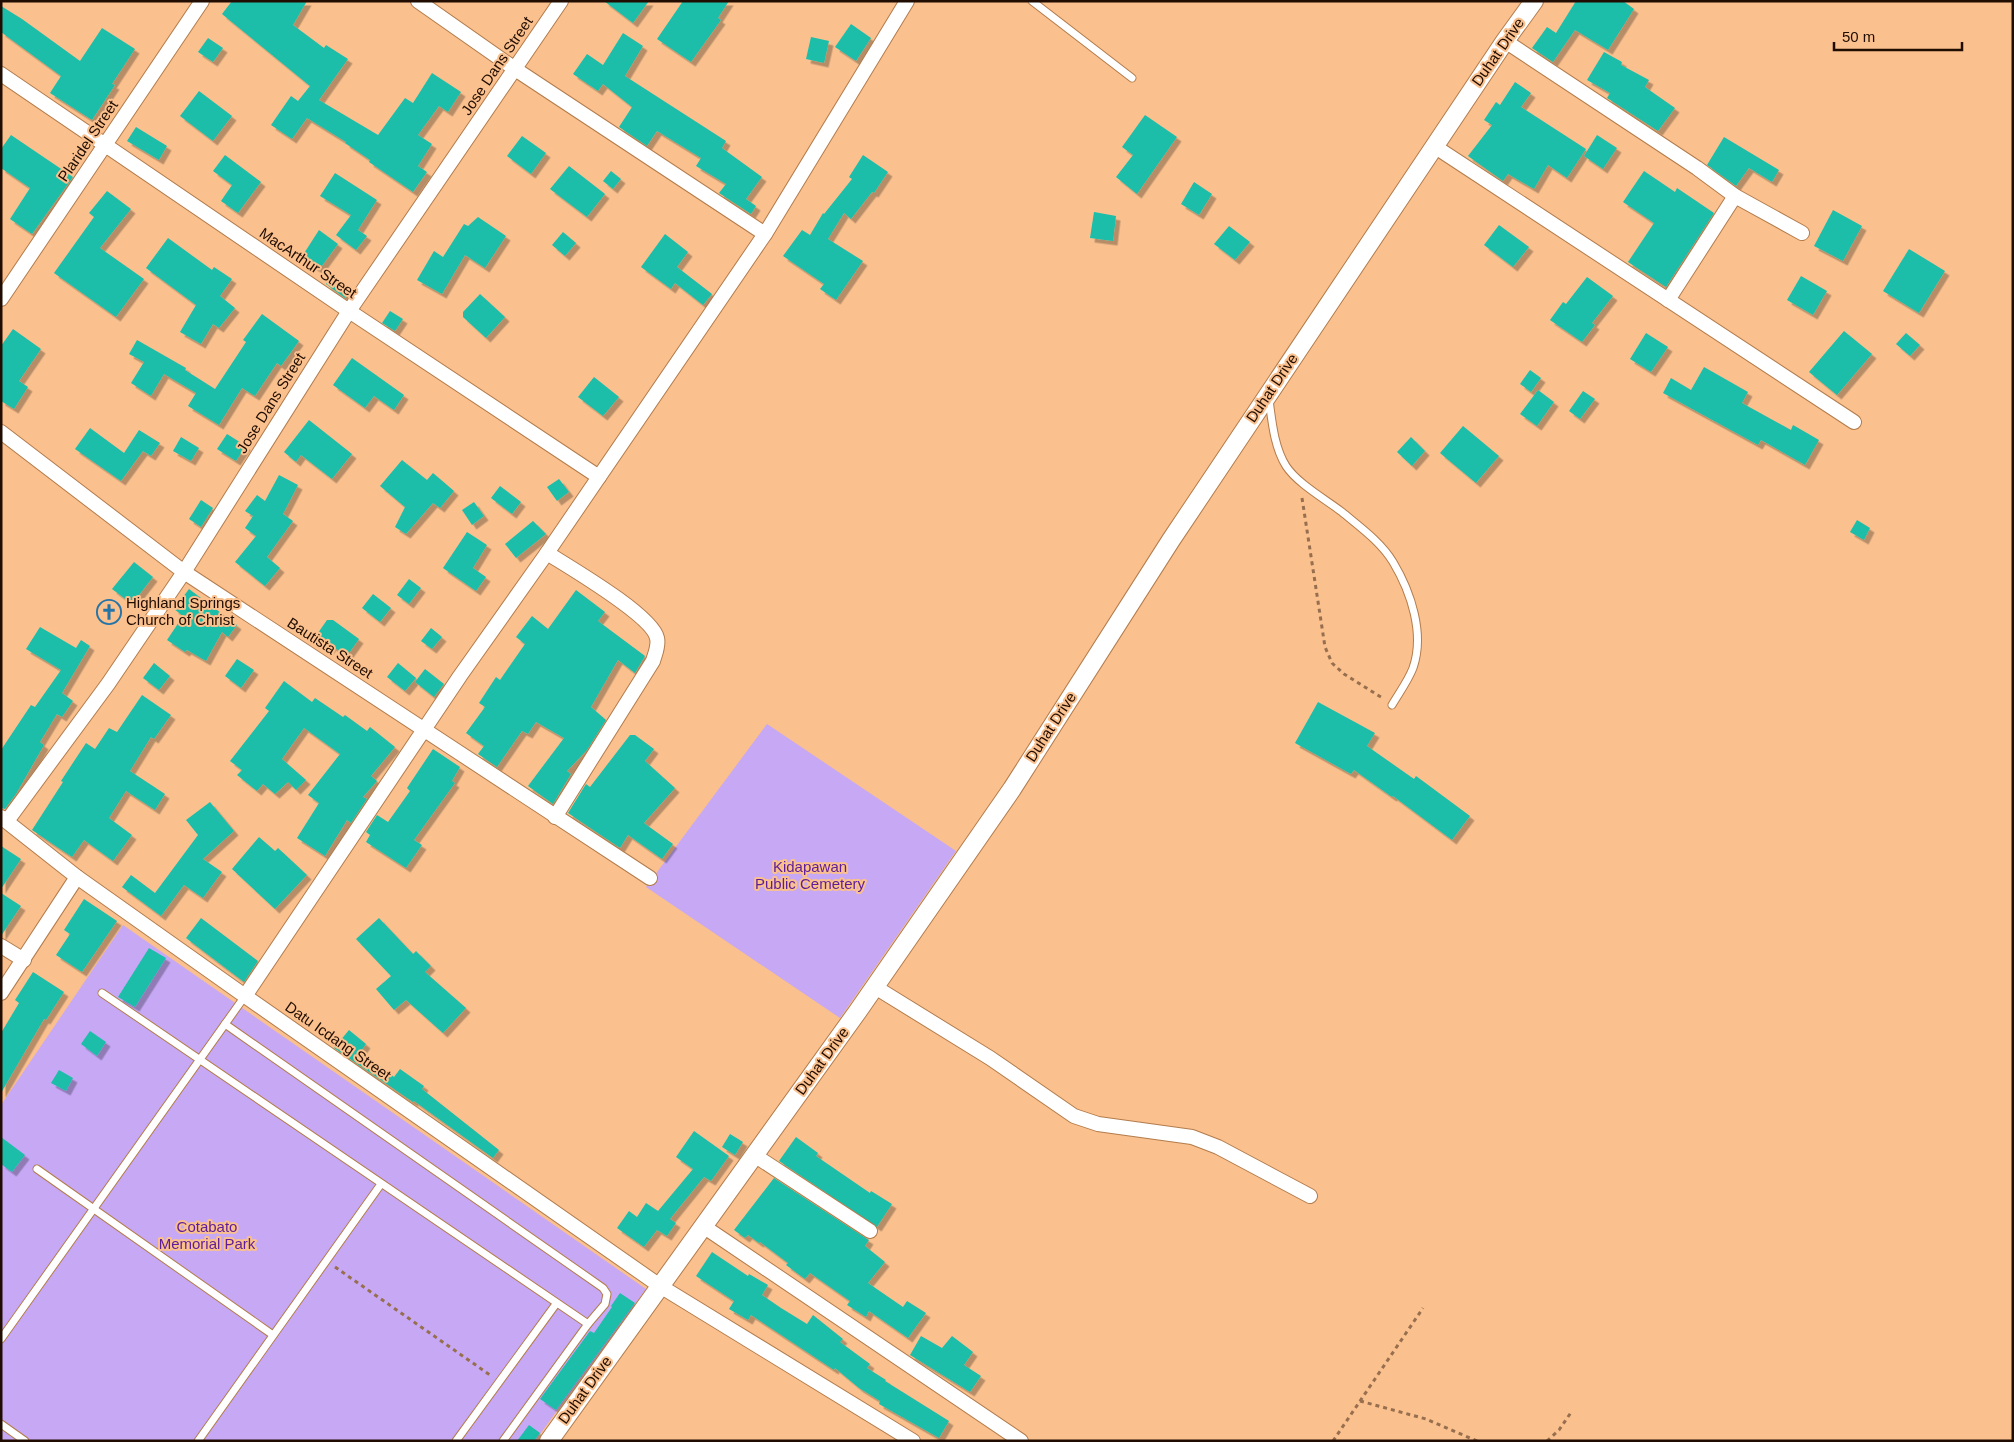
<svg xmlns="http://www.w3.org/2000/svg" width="2014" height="1442" viewBox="0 0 2014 1442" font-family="Arial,sans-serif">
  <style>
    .green { fill: #c6a8f5 }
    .building { fill: #1abeaa; filter: url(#shadow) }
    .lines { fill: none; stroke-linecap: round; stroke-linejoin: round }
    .service-casing { stroke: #b37c4c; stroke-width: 9 }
    .minor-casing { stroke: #b37c4c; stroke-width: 16 }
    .tertiary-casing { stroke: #b37c4c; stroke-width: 20 }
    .path { stroke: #976f4e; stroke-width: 3; stroke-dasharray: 4 4; stroke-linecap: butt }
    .service { stroke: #fff; stroke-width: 7 }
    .minor { stroke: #fff; stroke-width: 14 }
    .tertiary { stroke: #fff; stroke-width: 18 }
    .labels { text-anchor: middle; stroke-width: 4; stroke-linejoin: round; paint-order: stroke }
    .street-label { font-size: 15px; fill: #200c00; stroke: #fac08e }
    .poi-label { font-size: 15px; fill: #200c00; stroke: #fac08e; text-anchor: start }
    .park-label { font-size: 15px; fill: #5e1d9b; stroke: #fac08e }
  </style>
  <defs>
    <filter id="shadow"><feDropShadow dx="4.5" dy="4.5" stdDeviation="0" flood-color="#0004"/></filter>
  </defs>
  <rect width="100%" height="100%" fill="#fac08e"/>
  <g class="green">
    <path d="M767 724 956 851 840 1018 646 887Z"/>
    <path d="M123 925 646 1289 535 1441H1V1105Z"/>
  </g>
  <g class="building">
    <path d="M232 1H307L293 25 324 48 326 45 348 59 319 100 378 135 405 98 413 103 432 73 461 92 448 112 439 106 418 135 432 144 418 166 427 172 413 192 369 162 370 160 345 143 346 142 307 118 292 139 271 125 291 96 298 101 310 86 222 14Z"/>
    <path d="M604 1H649L633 23Z"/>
    <path d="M683 1H729L718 18 721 20 691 62 657 39Z"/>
    <path d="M1576 1H1623L1634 9 1608 50 1575 30 1553 62 1532 48 1547 27 1556 33Z"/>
    <path d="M1 6 22 19 80 61 102 28 135 49 112 84 115 85 92 120 50 93 61 76 1 32Z"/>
    <path d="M851 24 871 38 856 61 835 47Z"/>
    <path d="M623 33 643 46 625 76 726 141 722 148 762 177 746 199 756 206 751 214 719 193 726 184 696 166 701 158 657 131 647 146 619 127 632 107 603 84 598 91 573 74 587 54 603 65Z"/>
    <path d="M811 37 829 41 824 63 806 59Z"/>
    <path d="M208 38 223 48 213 62 198 52Z"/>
    <path d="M1604 52 1622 62 1621 65 1649 80 1645 87 1675 108 1658 131 1607 98 1610 93 1587 80Z"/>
    <path d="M1515 82 1531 93 1521 107 1586 149 1567 178 1548 165 1534 189 1508 174 1503 181 1468 156 1492 125 1484 120 1496 102 1500 105Z"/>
    <path d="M199 91 232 116 213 141 180 116Z"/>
    <path d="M1145 115 1177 137 1137 194 1116 177 1133 155 1122 147Z"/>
    <path d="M136 127 167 146 159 160 127 141Z"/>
    <path d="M11 135 73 177 32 234 10 219 30 188 1 168V149Z"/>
    <path d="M1597 135 1617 148 1603 169 1584 156Z"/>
    <path d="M522 136 546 153 531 174 507 156Z"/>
    <path d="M1724 137 1779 170 1772 182 1749 168 1736 186 1707 165Z"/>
    <path d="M225 155 261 182 238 213 221 201 232 185 213 171Z"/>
    <path d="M863 155 888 172 874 193 872 192 851 219 844 213 828 239 863 261 836 300 820 289 824 284 783 256 802 230 810 235 823 213 824 214 852 179 849 177Z"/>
    <path d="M569 166 605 194 587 217 550 189Z"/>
    <path d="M611 171 621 179 613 189 603 181Z"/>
    <path d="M1644 171 1675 192 1677 188 1714 213 1666 287 1628 262 1654 223 1623 202Z"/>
    <path d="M335 173 377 200 358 230 367 236 356 250 336 235 351 215 320 196Z"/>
    <path d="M1194 182 1212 194 1199 215 1181 204Z"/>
    <path d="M107 191 131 209 100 248 144 279 116 317 54 273 94 217 89 213Z"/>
    <path d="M1833 210 1862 226 1843 261 1814 246Z"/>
    <path d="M1094 212 1116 216 1113 241 1090 238Z"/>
    <path d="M478 217 506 236 485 268 465 255 442 294 417 280 434 251 443 257 464 224 468 226Z"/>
    <path d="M1499 225 1529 247 1513 267 1484 245Z"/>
    <path d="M1229 226 1250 242 1235 260 1214 244Z"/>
    <path d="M319 230 338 244 319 270 301 258Z"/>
    <path d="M563 232 576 243 565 256 552 245Z"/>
    <path d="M665 234 688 252 677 267 712 294 703 305 675 283 671 289 641 267Z"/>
    <path d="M168 238 212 270 214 267 232 279 220 296 235 308 219 328 213 324 201 344 180 332 196 305 146 268Z"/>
    <path d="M1909 249 1945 271 1919 313 1883 291Z"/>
    <path d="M331 276 351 289 345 298 326 284Z"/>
    <path d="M1801 276 1827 291 1813 315 1787 300Z"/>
    <path d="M1587 277 1613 296 1592 323 1595 325 1582 342 1550 320 1563 302 1566 304Z"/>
    <path d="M480 294 505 317 486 338 463 317V312Z"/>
    <path d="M390 311 403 319 395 331 382 323Z"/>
    <path d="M262 314 299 341 281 366 277 363 255 396 242 388 219 425 188 406 196 393 164 374 151 396 131 383 144 362 129 354 137 340 186 368 185 370 215 389 246 342 243 340Z"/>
    <path d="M13 329 41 349 19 381 28 387 14 409 1 401V346Z"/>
    <path d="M1844 331 1872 354 1837 395 1809 372Z"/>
    <path d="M1646 333 1668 347 1651 372 1630 359Z"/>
    <path d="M1906 333 1920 345 1910 356 1896 344Z"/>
    <path d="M352 358 404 395 394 410 374 396 365 408 333 385Z"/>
    <path d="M1704 367 1748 392 1742 403 1791 430 1793 425 1819 440 1805 465 1761 440 1758 445 1663 393 1671 378 1691 390Z"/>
    <path d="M1530 370 1541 378 1531 392 1520 384Z"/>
    <path d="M594 377 619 397 603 416 578 397Z"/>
    <path d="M1538 390 1554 402 1537 426 1520 414Z"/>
    <path d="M1583 391 1595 399 1580 419 1569 411Z"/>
    <path d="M309 420 352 454 332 479 301 455 296 462 284 452Z"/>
    <path d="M1463 426 1499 456 1476 483 1440 453Z"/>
    <path d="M90 428 124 453 139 430 160 443 151 456 143 451 121 481 75 449Z"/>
    <path d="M227 434 246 446 236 461 217 449Z"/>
    <path d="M181 437 199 448 191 461 173 451Z"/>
    <path d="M1411 437 1425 451 1412 466 1397 452Z"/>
    <path d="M402 460 427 480 433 473 454 491 440 508 433 503 406 534 395 527 405 507 380 486Z"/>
    <path d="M279 475 298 485 283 514 293 521 267 557 280 568 265 586 235 562 256 536 245 528 253 516 245 511 257 495 265 501Z"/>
    <path d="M559 479 569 492 557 501 547 487Z"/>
    <path d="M500 486 521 502 512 514 491 498Z"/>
    <path d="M201 500 213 508 201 527 189 519Z"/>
    <path d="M474 502 484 516 472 525 462 510Z"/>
    <path d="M1857 520 1870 528 1864 540 1850 532Z"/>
    <path d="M533 521 546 534 516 558 505 544Z"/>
    <path d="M467 532 487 545 473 568 486 577 476 591 443 568Z"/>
    <path d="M134 562 153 577 132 604 112 589Z"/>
    <path d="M409 579 421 588 409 604 397 595Z"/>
    <path d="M189 589 237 625 228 637 222 632 206 661 187 650 185 652 167 640 183 616 174 609Z"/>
    <path d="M576 590 605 612 598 621 645 656 635 673 618 660 591 707 606 720 587 750 567 771 571 774 553 804 528 786 564 738 536 722 528 734 522 731 497 767 478 754 484 746 466 733 485 707 479 703 496 677 500 680 525 644 516 637 532 616 548 629Z"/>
    <path d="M373 594 391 608 380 622 362 608Z"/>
    <path d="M327 620H333L359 639 347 656 332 646 328 651 313 640Z"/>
    <path d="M40 627 76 648 81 640 90 646 62 693 73 701 62 717 57 714 40 742 44 745 16 794 5 809 1 808V750L31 705 35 707 61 670 26 649Z"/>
    <path d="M431 628 442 637 432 649 421 641Z"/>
    <path d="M237 659 254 670 241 688 225 676Z"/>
    <path d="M154 663 170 676 159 690 143 678Z"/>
    <path d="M398 663 416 678 405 691 387 677Z"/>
    <path d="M425 669 444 684 434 697 415 682Z"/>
    <path d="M284 681 312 702 315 698 343 717 345 715 367 731 370 727 395 747 371 776 377 781 363 797 367 799 351 823 347 820 325 856 297 838 319 803 308 795 340 754 304 728 282 759 306 780 296 790 288 782 275 794 263 784 257 791 237 775 242 770 230 761 269 711 265 708Z"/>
    <path d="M142 695 171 715 154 739 151 737 130 771 165 794 155 810 126 791 109 818 132 835 113 861 84 840 72 857 32 830 63 782 61 781 86 743 95 749 109 728 117 732Z"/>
    <path d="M1318 702 1375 733 1367 746 1414 779 1416 776 1470 816 1452 840 1393 796 1392 797 1354 770 1351 774 1295 743Z"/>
    <path d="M630 735H635L654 749 645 761 675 788 644 823 673 844 662 859 628 835 620 848 568 813 586 784 590 787Z"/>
    <path d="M433 749 460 767 452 781 455 783 414 840 422 845 406 868 366 842 370 835 366 832 377 815 388 822 410 791 407 788Z"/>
    <path d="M210 802 234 831 203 859 222 872 203 898 184 885 161 916 122 887 131 875 155 893 198 835 186 820Z"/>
    <path d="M259 837 275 851 278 848 307 875 275 909 232 869Z"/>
    <path d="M1 846 21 859 1 889Z"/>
    <path d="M1 893 21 906 1 936Z"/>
    <path d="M84 899 117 921 82 972 56 955 70 934 64 930Z"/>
    <path d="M201 918 258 961 244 982 186 938Z"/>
    <path d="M379 918 413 954 416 951 431 966 425 972 466 1008 443 1033 406 1000 394 1010 376 989 391 976 356 939Z"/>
    <path d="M149 948 166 958 135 1007 118 997Z"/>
    <path d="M33 972 64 992 46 1020 44 1019 1 1093V1033L19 1003 15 1000Z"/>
    <path d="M349 1030 366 1044 361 1051 394 1077 400 1069 424 1086 422 1089 499 1150 493 1158 414 1101 413 1102 334 1048Z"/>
    <path d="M90 1031 106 1042 97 1056 81 1044Z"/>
    <path d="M59 1070 73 1078 66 1091 51 1083Z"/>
    <path d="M694 1131 729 1156 711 1181 704 1177 670 1219 676 1223 667 1236 657 1230 644 1247 617 1228 629 1211 637 1217 646 1203 658 1211 693 1169 676 1157Z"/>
    <path d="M730 1134 743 1142 735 1155 722 1147Z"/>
    <path d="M1 1137 25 1155 12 1172 1 1164Z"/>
    <path d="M796 1137 818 1153 816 1156 870 1193 871 1191 892 1204 877 1227 779 1161Z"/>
    <path d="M774 1178 869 1240 865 1246 885 1262 868 1283 903 1307 907 1301 926 1313 908 1338 869 1311 866 1317 847 1305 850 1301 810 1273 805 1279 786 1265 788 1263 760 1242 759 1243 748 1235 745 1238 734 1230Z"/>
    <path d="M712 1252 748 1276 749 1274 768 1285 762 1295 781 1308 807 1324 813 1315 843 1339 840 1342 870 1364 867 1368 886 1380 885 1381 949 1421 939 1438 879 1404 880 1401 859 1388 835 1368 834 1370 751 1315 748 1320 729 1309 734 1301 696 1276Z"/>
    <path d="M620 1293 635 1303 556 1410 540 1399 590 1331 594 1333 612 1307 611 1306Z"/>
    <path d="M921 1336 942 1348 952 1336 973 1352 964 1365 981 1376 970 1392 910 1355Z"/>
    <path d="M529 1425 540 1433 534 1441H517Z"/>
  </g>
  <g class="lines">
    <defs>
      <g id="service">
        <path d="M1032 1 1132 78"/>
        <path d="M1269 400C1272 421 1274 447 1286 466 1297 483 1325 499 1342 512 1360 527 1381 542 1393 562 1411 592 1425 634 1413 668 1408 681 1399 693 1392 705"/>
        <path d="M102 993 588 1324 503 1441"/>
        <path d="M225 1024 603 1288 607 1294 605 1304 588 1324"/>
        <path d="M37 1169 273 1335"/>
        <path d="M1 1339 245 996"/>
        <path d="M1 1424 25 1441"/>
        <path d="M198 1441 381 1184"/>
        <path d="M456 1441 556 1304"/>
      </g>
      <g id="minor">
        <path d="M418 1 515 69 765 234"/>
        <path d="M1505 41 1697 168 1735 196 1802 233"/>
        <path d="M1 74 349 311 599 477"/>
        <path d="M1434 146 1854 422"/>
        <path d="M1 299 202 1"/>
        <path d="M1668 300 1735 196"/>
        <path d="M1 432 184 572 650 878"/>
        <path d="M547 553C569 567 652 615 657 638 659 646 655 654 653 661L555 817"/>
        <path d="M1 817 77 877 245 996 660 1286 913 1441"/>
        <path d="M7 821 108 684 184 572 349 311 561 1"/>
        <path d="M1 946 24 960"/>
        <path d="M875 987 990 1058 1074 1116 1098 1124 1192 1137 1218 1147 1310 1196"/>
        <path d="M1 993 77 877"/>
        <path d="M245 996 460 676 547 553 765 234 907 1"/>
        <path d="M754 1155 870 1231"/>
        <path d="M703 1226 1021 1441"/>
      </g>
      <path id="tertiary" d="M549 1441 858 1011 1012 789 1171 540 1505 41 1534 1"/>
    </defs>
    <use href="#service" class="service-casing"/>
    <use href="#minor" class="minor-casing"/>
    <use href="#tertiary" class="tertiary-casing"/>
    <g class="path">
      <path d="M1302 498 1325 647 1332 663 1344 674 1384 699"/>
      <path d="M335 1267 490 1375"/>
      <path d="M1360 1401 1426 1419 1477 1441"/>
      <path d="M1333 1441 1423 1308"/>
      <path d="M1547 1441 1559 1430 1572 1411"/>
    </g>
    <use href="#service" class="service"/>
    <use href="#minor" class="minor"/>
    <use href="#tertiary" class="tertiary"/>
  </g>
  <defs>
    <symbol id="church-ring" viewBox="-11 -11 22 22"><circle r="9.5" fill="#fac08e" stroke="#2674a6" stroke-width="1.5"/><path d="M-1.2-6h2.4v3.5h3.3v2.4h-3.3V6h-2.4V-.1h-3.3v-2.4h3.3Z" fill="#2674a6"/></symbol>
  </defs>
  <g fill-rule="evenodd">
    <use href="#church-ring" x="95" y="598" width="28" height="28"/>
  </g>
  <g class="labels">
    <g class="street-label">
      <text transform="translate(1498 52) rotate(-55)" y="5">Duhat Drive</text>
      <text transform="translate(497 66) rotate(-56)" y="5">Jose Dans Street</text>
      <text transform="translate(88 141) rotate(-56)" y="5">Plaridel Street</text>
      <text transform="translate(308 263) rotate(34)" y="5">MacArthur Street</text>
      <text transform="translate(1272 388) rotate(-56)" y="5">Duhat Drive</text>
      <text transform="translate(271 403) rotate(-58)" y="5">Jose Dans Street</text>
      <text transform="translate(330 648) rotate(33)" y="5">Bautista Street</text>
      <text transform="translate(1051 727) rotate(-57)" y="5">Duhat Drive</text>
      <text transform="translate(338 1041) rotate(35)" y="5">Datu Icdang Street</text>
      <text transform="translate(822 1061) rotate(-54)" y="5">Duhat Drive</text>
      <text transform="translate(585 1390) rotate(-54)" y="5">Duhat Drive</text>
    </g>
    <g class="poi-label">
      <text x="126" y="608">Highland Springs<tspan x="126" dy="17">Church of Christ</tspan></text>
    </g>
    <g class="park-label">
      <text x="810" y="872">Kidapawan<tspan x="810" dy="17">Public Cemetery</tspan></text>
      <text x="207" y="1232">Cotabato<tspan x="207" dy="17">Memorial Park</tspan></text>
    </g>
  </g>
  <rect width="2014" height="1442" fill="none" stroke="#200c00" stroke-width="5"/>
  <path d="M1834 42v8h128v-8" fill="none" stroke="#200c00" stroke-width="2.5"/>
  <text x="1842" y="42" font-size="15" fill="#200c00" stroke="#fac08e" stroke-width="4" paint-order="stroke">50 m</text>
</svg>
